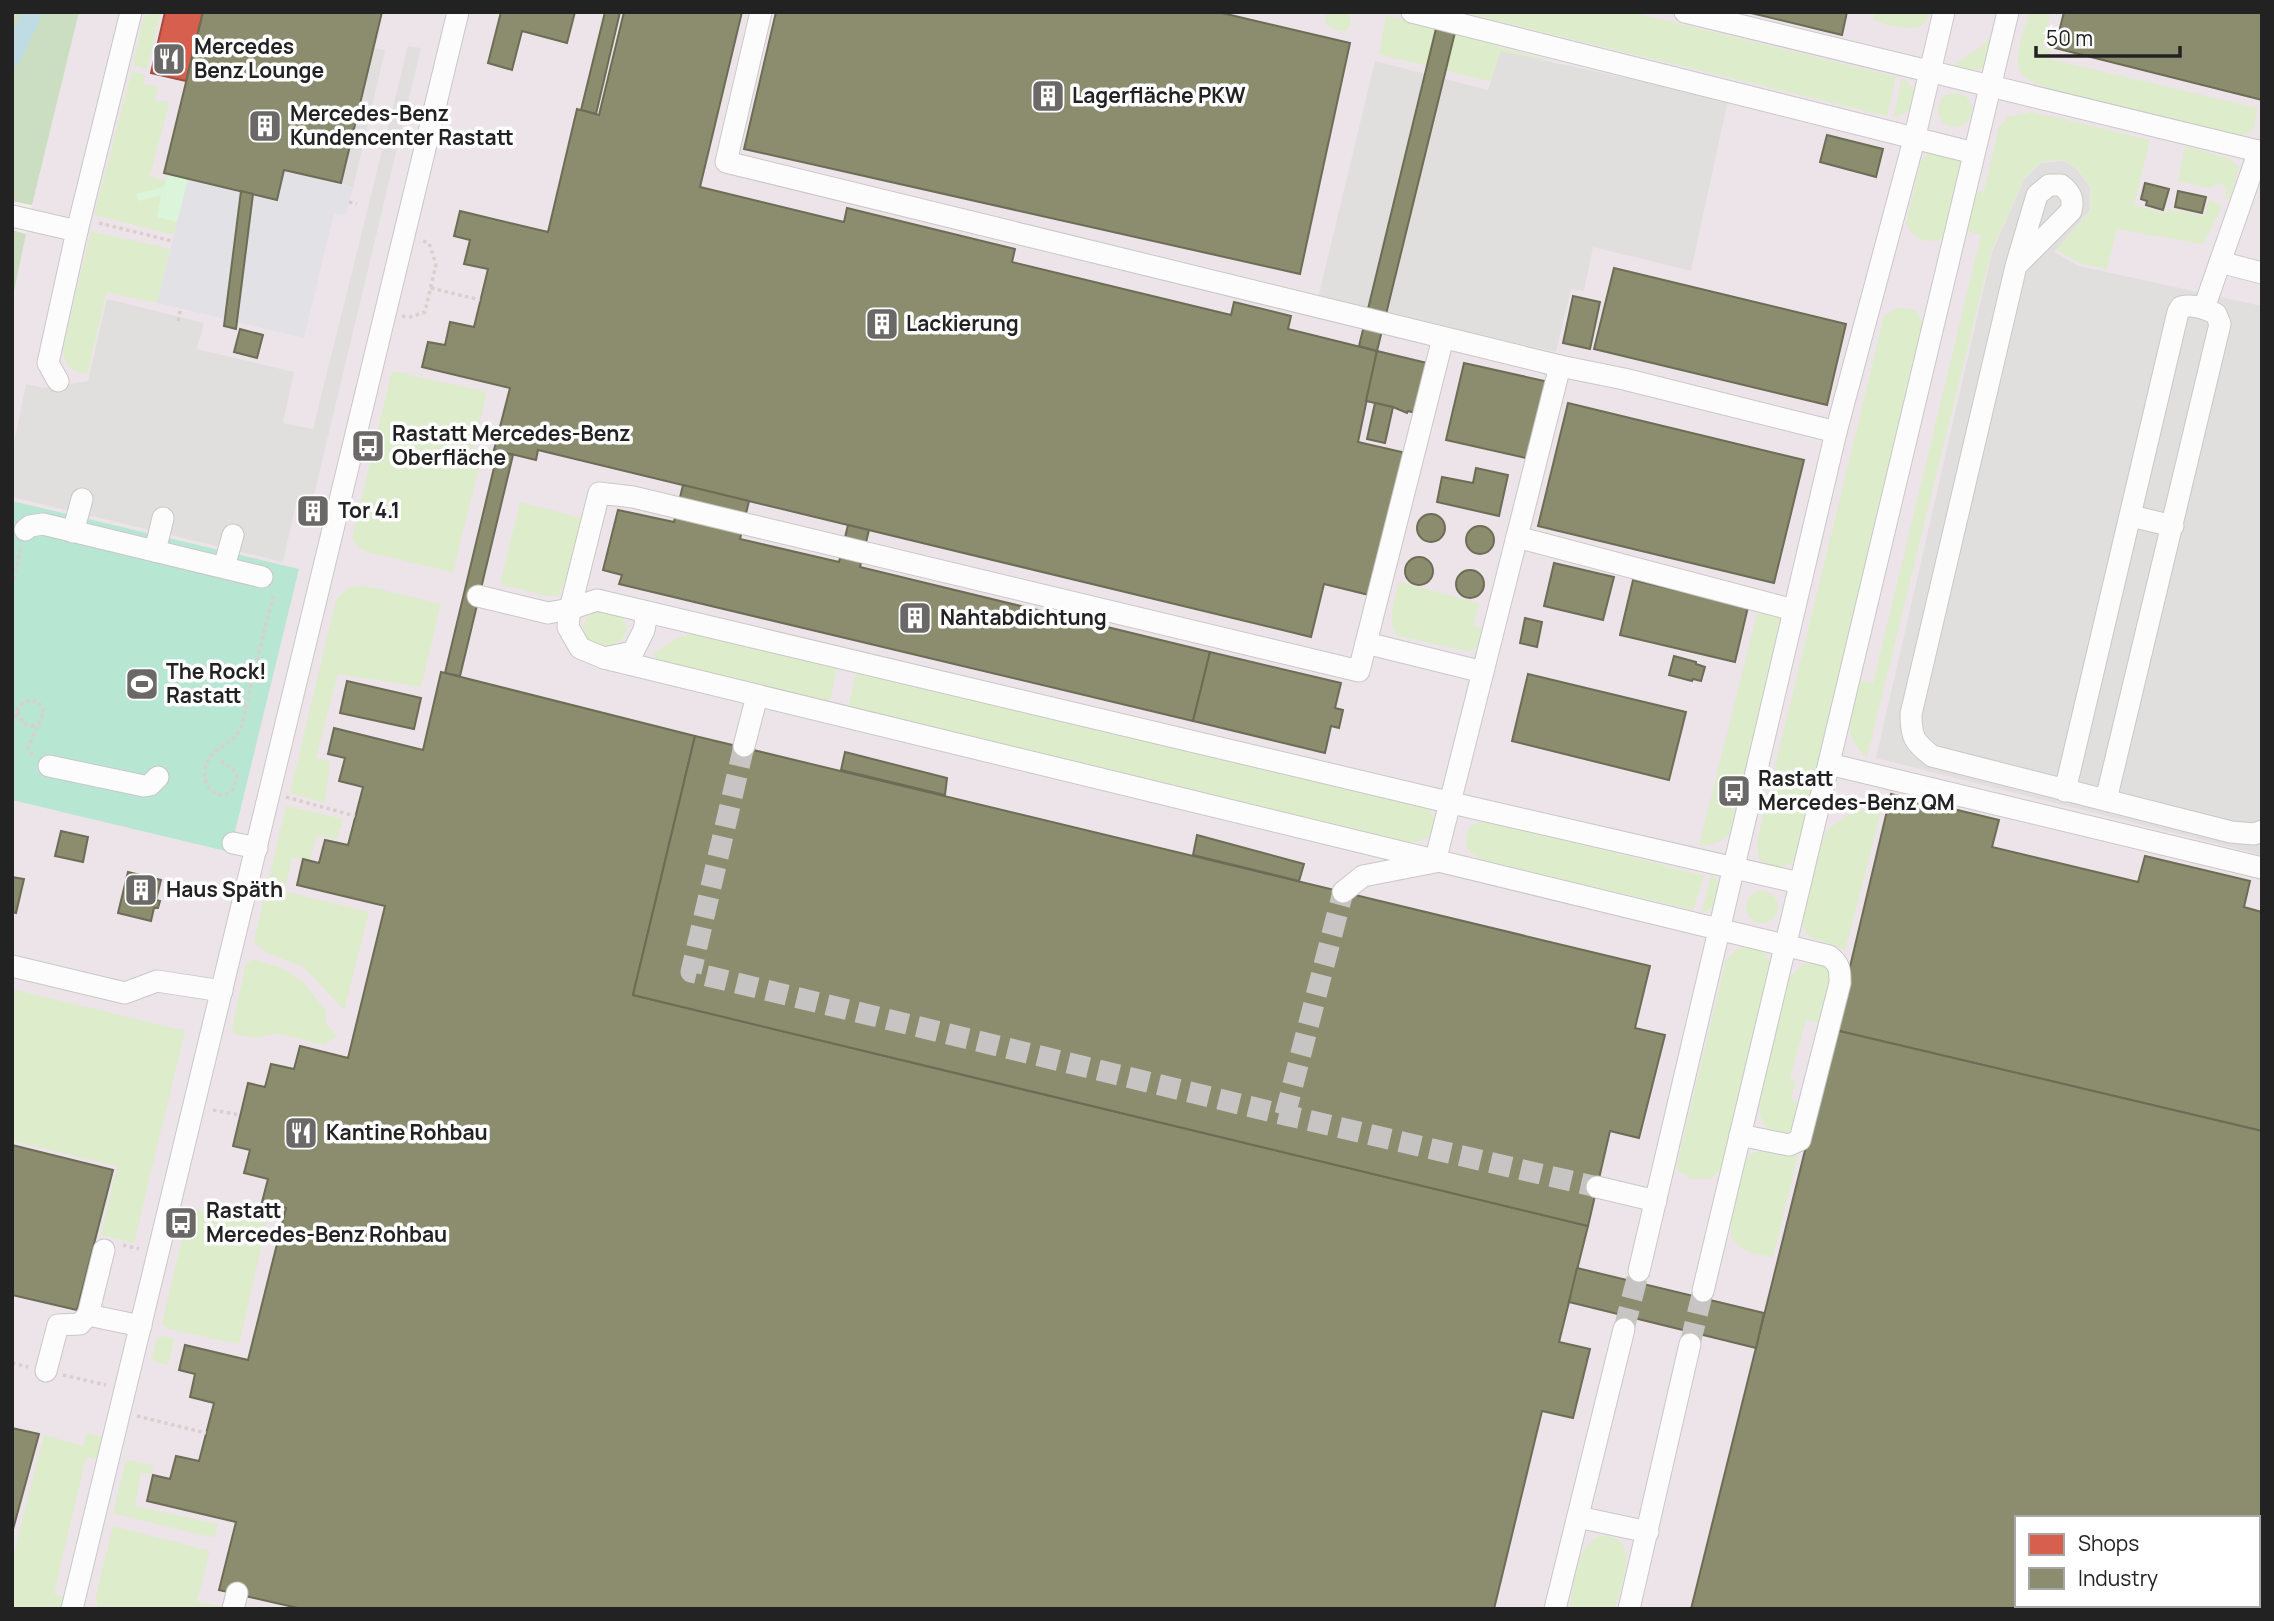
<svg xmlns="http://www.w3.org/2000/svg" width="2274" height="1621" viewBox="0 0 2274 1621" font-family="Manrope,sans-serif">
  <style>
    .industrial { fill: #ede4e9; fill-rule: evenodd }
    .grass { fill: #ddeccb }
    .forest { fill: #cbdec1 }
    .park { fill: #daf5da }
    .pitch { fill: #b7e6d2 }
    .parking { fill: #e0dfde }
    .plaza { fill: #e2e1e5 }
    .shops { fill: #d6604d; stroke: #a04d40; stroke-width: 2 }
    .industry { fill: #8c8c6e; stroke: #6c6c57; stroke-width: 2; fill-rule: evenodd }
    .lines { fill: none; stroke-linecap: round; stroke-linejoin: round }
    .canal { stroke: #bfdbe3; stroke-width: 19 }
    .minor-tunnel { stroke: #c7c5c3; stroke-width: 21; stroke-dasharray: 21 10; stroke-linecap: butt }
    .minor-casing { stroke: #c9c8c7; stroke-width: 23 }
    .path { stroke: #dccecd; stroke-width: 3.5; stroke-dasharray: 3.5 3.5; stroke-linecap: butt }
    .minor { stroke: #fdfcfc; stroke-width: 21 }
    .labels { text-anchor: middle; stroke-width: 7; stroke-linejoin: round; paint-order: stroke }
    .poi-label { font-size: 21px; font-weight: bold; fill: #222; stroke: #fff; text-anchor: start }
  </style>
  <rect width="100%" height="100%" fill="#f0eeeb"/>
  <path class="industrial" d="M79 12H2262V1609H12V302L32 205ZM2017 1518H2258V1605H2017Z"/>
  <g class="grass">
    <path d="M161 12 147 69 133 65 144 16Z"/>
    <path d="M1326 12H1349L1351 24 1345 32 1332 29 1325 22Z"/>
    <path d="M1461 12H1631L1896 77 1887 116Z"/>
    <path d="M1875 12H1930C1923 39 1891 25 1873 20Z"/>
    <path d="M2029 12H2051L2043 48 2051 51 2049 59 2257 108 2254 128 2242 137C2208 129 2028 95 2019 70 2014 57 2026 26 2029 12Z"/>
    <path d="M1386 16 1489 39 1496 46 1546 59 1545 72 1500 84 1379 54Z"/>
    <path d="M1995 34 1987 62 1982 68 1964 71 1954 65 1982 46Z"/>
    <path d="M132 71 145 75 143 84 158 87 155 100 169 103 150 176 166 181 164 187 137 194 138 201 162 195 157 217 177 222 174 235 94 215Z"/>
    <path d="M1902 78C1923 90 1916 113 1893 117Z"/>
    <circle cx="1955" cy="110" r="17"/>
    <path d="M2032 112 2150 140 2134 205 2165 213 2168 209 2204 216 2209 199 2222 207 2203 244 2117 229 2107 269 2081 264 2056 250 2091 210V187L2078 169 2064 160 2041 162 2024 179 1991 252 1867 757C1838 732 1851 711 1859 680L1873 683 1981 235 1967 231 1977 192 1984 191 1999 127 2008 117Z"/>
    <path d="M2185 146 2228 158 2239 167 2230 198 2225 199 2227 191 2222 184H2217L2210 188 2178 181Z"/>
    <path d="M1931 152 1959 158 1962 167 1947 235C1932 247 1912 240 1906 223L1921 161Z"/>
    <path d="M91 231 170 249 157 303 107 292 87 374C70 371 64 365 63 348Z"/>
    <path d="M1898 307 1916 311 1925 326 1798 858 1781 869 1759 860 1757 841 1884 316Z"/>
    <path d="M392 371 487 392 472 457 481 459 453 572 370 553 359 548 352 538Z"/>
    <path d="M520 502 582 518 568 574 559 595 546 596 500 584Z"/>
    <path d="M1399 582 1479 603 1474 626 1487 630C1483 641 1479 649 1468 651L1398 636C1385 622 1395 599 1399 582Z"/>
    <path d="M359 586 370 587 441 604 421 687 338 674 316 758 330 762 325 803 290 793 336 600 347 589Z"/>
    <path d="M598 608 621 615 628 629C611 669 558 631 598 608Z"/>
    <path d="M1772 611 1782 617 1730 833C1720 843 1713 846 1699 845L1757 614Z"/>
    <path d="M705 633 837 667 830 702 655 660 654 653 681 636Z"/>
    <path d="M857 668 1428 807 1435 822 1428 838 1413 843 848 708Z"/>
    <path d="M286 806 343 819 337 839 317 836 310 859 292 858 284 891 369 912 344 1010 304 967 267 953 254 942Z"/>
    <path d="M1857 809 1881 812 1845 950 1807 935 1801 920 1815 856 1828 829Z"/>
    <path d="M1488 820 1704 876 1693 910 1484 861C1466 852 1461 844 1471 825Z"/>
    <path d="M1711 874C1722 883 1720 891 1718 904L1710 910 1702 912Z"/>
    <circle cx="1762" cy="907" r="16"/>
    <path d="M1751 946 1763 951 1772 964 1723 1167 1712 1178 1692 1179 1676 1169 1726 960 1738 948Z"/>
    <path d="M253 959 284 969 304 983 326 1011V1024L337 1036 324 1045 275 1033 258 1038 235 1034 232 1028 246 964Z"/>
    <path d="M1813 963 1824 965 1830 974 1820 1023 1806 1020 1790 1079 1796 1080 1791 1100 1800 1104 1794 1127 1786 1135C1762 1131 1759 1120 1759 1097L1788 979 1803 964Z"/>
    <path d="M12 989 185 1031 134 1243 101 1235 117 1166 12 1141Z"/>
    <path d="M1771 1148 1798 1155 1773 1257C1758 1254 1737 1252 1731 1235 1728 1227 1742 1167 1747 1159 1752 1151 1762 1150 1771 1148Z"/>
    <path d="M189 1208 267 1223 239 1344 169 1329 162 1324Z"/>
    <path d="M164 1336 174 1339 168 1365 154 1361 152 1358 157 1338Z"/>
    <path d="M87 1433 106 1438 101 1460 86 1457 54 1594 68 1598 66 1609H12V1560L44 1435 83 1446Z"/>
    <path d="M126 1460 153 1465 152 1474 141 1473 135 1506 218 1524 214 1538 113 1513Z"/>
    <path d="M113 1526 210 1551 197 1601 219 1606 218 1609H101L97 1606 96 1595Z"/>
    <path d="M1605 1535C1642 1541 1621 1584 1615 1609H1569C1575 1584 1575 1540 1605 1535Z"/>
  </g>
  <g class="forest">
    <path d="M12 12H79L32 205 12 201Z"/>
    <path d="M12 230 26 234 12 301Z"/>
  </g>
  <path class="park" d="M168 174 188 179 177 222 157 217 161 195 138 201 136 194 164 187Z"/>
  <path class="pitch" d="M12 501 299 569 230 852 12 800Z"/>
  <g class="parking">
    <path d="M408 46 421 48 313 499 298 495 283 562 12 497V452L26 384 44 388 88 381 107 299 204 323 197 349 294 372 283 423 313 429Z"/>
    <path d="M373 48 385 50 353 188 341 183Z"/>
    <path d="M1501 51 1728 100 1691 271 1593 247 1584 291 1571 289 1556 352 1318 298 1375 61 1488 90Z"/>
    <path d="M2064 161 2077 169 2090 187V210L2054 252 2079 266 2262 306V855L1876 758 1992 252 2024 180 2041 163Z"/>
  </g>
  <path class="plaza" d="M284 170 353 188 346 215 334 213 304 338 157 303 188 179 277 199Z"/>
  <path class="shops" d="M165 12H203L186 81 151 73Z"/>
  <g class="industry">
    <path d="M203 12H382L341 183 284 170 277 200 164 173Z"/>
    <path d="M501 12H575L567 43 522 31 512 70 488 63Z"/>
    <path d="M605 12H620L596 114 581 110Z"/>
    <path d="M624 12H742L700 187 844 222 847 208 1015 249 1012 262 1231 315 1234 302 1291 316 1288 329 1377 351 1358 442 1406 453 1369 595 1324 584 1311 637 538 450 536 460 494 450 510 388 422 367 428 342 445 345 450 322 474 327 488 269 464 264 470 240 454 236 460 211 548 232 577 109 599 115Z"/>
    <path d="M776 12H1218L1350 43 1300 274 744 149Z"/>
    <path d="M1440 12H1460L1377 351 1359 346Z"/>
    <path d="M1747 12H1847L1842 35Z"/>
    <path d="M2064 12H2262V100L2055 48Z"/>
    <path d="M1827 135 1883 149 1876 177 1820 162Z"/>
    <path d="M2145 183 2169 189 2163 210 2146 205 2147 201 2141 199Z"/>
    <path d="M241 191 253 194 236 329 224 326Z"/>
    <path d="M2178 191 2206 197 2202 213 2175 207Z"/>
    <path d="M1614 268 1846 324 1827 405 1594 349Z"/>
    <path d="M1573 296 1600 302 1590 349 1563 343Z"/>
    <path d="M240 329 263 335 257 358 234 352Z"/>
    <path d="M1377 351 1427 363 1415 413 1408 411 1407 413 1393 407 1366 401Z"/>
    <path d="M1464 363 1549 382 1530 459 1446 440Z"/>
    <path d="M1375 403 1393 407 1385 443 1367 439Z"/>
    <path d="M1568 403 1804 460 1774 583 1538 526Z"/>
    <path d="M498 451 513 455 460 676 445 673Z"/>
    <path d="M1476 468 1508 475 1499 516 1437 502 1442 477 1473 483Z"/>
    <path d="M683 485 749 501 740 539 839 562 848 525 869 530 860 567 1210 652 1193 721 619 584 622 575 603 570 618 510 674 522Z"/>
    <path d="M311 504 319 506 316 519 308 517Z"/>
    <circle cx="1431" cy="528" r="14"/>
    <circle cx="1480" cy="540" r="14"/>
    <circle cx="1419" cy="571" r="14"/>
    <path d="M1554 563 1614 577 1603 620 1544 606Z"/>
    <circle cx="1470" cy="584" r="14"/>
    <path d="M1633 580 1748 607 1735 662 1620 635Z"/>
    <path d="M1525 618 1542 622 1537 647 1520 643Z"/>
    <path d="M1210 652 1341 683 1335 708 1343 710 1339 728 1331 726 1325 753 1193 721Z"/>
    <path d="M1674 656 1696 662V664L1705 667 1701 681 1693 679 1692 681 1669 675Z"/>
    <path d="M441 672 695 736 633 995 1588 1226 1559 1342 1590 1349 1573 1418 1542 1411 1494 1609H302L219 1590 236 1522 147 1501 153 1475 170 1479 176 1456 199 1461 214 1403 190 1397 195 1374 179 1370 185 1345 248 1360 286 1208 262 1202 268 1179 244 1173 250 1150 233 1146 248 1083 265 1087 271 1064 294 1069 300 1046 348 1058 385 906 297 885 303 859 319 863 325 840 348 845 363 787 339 781 345 758 328 754 334 728 423 750Z"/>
    <path d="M1528 674 1686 712 1669 780 1512 741Z"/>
    <path d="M347 681 421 698 414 729 340 713Z"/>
    <path d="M695 736 1650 966 1635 1028 1665 1035 1639 1138 1610 1131 1588 1226 633 995Z"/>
    <path d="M845 752 947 778 945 795 841 770Z"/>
    <path d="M1891 794 1999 820 1992 847 2138 882 2145 856 2250 881 2244 907 2262 912V1131L1835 1030Z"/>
    <path d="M61 831 88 837 83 862 55 856Z"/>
    <path d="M1197 835 1304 864 1299 881 1193 855Z"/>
    <path d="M128 872 161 880 156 900 160 901 158 908H154L151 921 118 913Z"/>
    <path d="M12 877 24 879 16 913 12 912Z"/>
    <path d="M1835 1030 2262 1131V1609H1691ZM2017 1518H2258V1605H2017Z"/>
    <path d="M12 1145 113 1170 77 1310 12 1295Z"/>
    <path d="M1577 1268 1764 1313 1756 1348 1569 1302Z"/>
    <path d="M12 1428 39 1434 12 1533Z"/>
  </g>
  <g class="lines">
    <path class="canal" d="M12 57 33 12"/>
    <g class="minor-tunnel">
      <path d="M744 746 691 972 1285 1115 1597 1187"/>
      <path d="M1285 1115 1343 892"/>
      <path d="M1624 1329 1639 1271"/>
      <path d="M1690 1344 1703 1291"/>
    </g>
    <defs>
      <g id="minor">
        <path d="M761 12 726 162 1560 366"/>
        <path d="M1412 12 1974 153"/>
        <path d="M1685 12 2262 152"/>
        <path d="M12 216 77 231 48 363 58 381"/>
        <path d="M77 231 131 12"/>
        <path d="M2220 262 2262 273"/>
        <path d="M2016 266 2071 211C2074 199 2071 193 2061 185H2049L2037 195 2016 266 1911 714C1911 737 1914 742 1932 756L2231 832 2254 834 2262 831"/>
        <path d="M2204 308 2259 151"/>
        <path d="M2131 516 2173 526"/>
        <path d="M25 530 30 526 43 524 262 577"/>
        <path d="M73 532 82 499"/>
        <path d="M1517 537 1794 610"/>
        <path d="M155 551 163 518"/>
        <path d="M224 567 233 535"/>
        <path d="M478 596 548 613 570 609 597 600 1452 803 1800 883"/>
        <path d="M647 613 644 630 633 652 604 658 580 648 568 627 570 609 599 493 633 497 1359 671 1366 643 1483 672"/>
        <path d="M1366 643 1443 338"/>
        <path d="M604 658 1829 956C1840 964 1840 970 1840 983L1800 1140 1789 1145 1740 1135"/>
        <path d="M744 746 757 696"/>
        <path d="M1829 764 2262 868"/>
        <path d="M49 766 144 786 150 785 158 777"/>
        <path d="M2065 791 2178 312 2181 307C2194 304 2205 308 2216 314L2220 324 2106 800"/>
        <path d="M233 843 257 848"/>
        <path d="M1343 892 1363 876 1435 862 1560 366 1624 379 1836 432"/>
        <path d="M12 966 125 993 157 981 222 991"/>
        <path d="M1597 1187 1656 1201"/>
        <path d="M104 1250 88 1315 141 1326"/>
        <path d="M1639 1271 1836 432 1914 140 1944 12"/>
        <path d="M1703 1291 2008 12"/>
        <path d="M46 1371 58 1325 80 1324 88 1315"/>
        <path d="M1578 1517 1648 1532"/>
        <path d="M72 1609 458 12"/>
        <path d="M233 1609 237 1593"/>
        <path d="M1555 1609 1624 1329"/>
        <path d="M1629 1609 1690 1344"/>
      </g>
    </defs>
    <use href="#minor" class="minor-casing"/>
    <g class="path">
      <path d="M349 202 357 204"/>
      <path d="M99 223 172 241"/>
      <path d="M431 288 480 300"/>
      <path d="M402 316 410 317 425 312 436 264 429 243 420 240"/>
      <path d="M178 321 181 308"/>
      <path d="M12 586 21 549"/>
      <path d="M12 724 18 707 25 701H38L44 712 39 723 31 726 23 723 17 711"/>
      <path d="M33 755 28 748 38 725"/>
      <path d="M221 761 233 769 237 777 232 791C215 803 202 785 205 768 208 750 229 746 238 733 244 724 245 708 248 697 256 662 265 628 274 593"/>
      <path d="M286 797 355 816"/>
      <path d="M213 1110 240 1115"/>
      <path d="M123 1245 139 1249"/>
      <path d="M12 1363 28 1367"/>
      <path d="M63 1375 106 1385"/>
      <path d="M137 1416 206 1433"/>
    </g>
    <use href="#minor" class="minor"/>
  </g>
  <defs>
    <symbol id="restaurant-square" viewBox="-11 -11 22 22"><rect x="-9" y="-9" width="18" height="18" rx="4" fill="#6a6968" stroke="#fff"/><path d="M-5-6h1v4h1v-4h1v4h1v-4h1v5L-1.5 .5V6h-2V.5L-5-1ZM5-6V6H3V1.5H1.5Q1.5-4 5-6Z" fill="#fff"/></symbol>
    <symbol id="building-square" viewBox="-11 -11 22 22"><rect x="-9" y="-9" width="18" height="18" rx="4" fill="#6a6968" stroke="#fff"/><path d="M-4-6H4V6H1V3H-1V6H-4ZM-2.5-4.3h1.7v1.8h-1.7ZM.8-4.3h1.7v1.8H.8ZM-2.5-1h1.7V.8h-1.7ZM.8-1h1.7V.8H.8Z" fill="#fff"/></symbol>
    <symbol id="bus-square" viewBox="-11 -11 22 22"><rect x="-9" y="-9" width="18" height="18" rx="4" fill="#6a6968" stroke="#fff"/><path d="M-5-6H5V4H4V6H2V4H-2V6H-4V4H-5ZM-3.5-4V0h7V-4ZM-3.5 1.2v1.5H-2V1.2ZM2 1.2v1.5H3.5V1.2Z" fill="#fff"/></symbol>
    <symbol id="stadium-square" viewBox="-11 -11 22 22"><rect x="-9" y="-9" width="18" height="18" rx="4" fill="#6a6968" stroke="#fff"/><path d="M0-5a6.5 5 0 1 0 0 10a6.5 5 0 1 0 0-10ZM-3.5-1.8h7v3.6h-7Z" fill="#fff"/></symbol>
  </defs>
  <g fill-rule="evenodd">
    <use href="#restaurant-square" x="150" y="40" width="38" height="38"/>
    <use href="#building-square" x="1029" y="77" width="38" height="38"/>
    <use href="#building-square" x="246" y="107" width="38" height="38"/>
    <use href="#building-square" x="863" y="305" width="38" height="38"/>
    <use href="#bus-square" x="349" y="427" width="38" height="38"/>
    <use href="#building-square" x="294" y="492" width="38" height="38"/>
    <use href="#building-square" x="896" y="599" width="38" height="38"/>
    <use href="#stadium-square" x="123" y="665" width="38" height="38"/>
    <use href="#bus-square" x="1715" y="772" width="38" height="38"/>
    <use href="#building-square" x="122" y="871" width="38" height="38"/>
    <use href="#restaurant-square" x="282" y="1114" width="38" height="38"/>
    <use href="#bus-square" x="162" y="1204" width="38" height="38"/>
  </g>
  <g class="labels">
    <g class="poi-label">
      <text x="194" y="54">Mercedes<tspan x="194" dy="24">Benz Lounge</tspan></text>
      <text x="1072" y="103">Lagerfläche PKW</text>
      <text x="290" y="121">Mercedes-Benz<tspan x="290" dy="24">Kundencenter Rastatt</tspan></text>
      <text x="906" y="331">Lackierung</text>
      <text x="392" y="441">Rastatt Mercedes-Benz<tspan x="392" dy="24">Oberfläche</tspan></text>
      <text x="338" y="518">Tor 4.1</text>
      <text x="940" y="625">Nahtabdichtung</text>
      <text x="166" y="679">The Rock!<tspan x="166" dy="24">Rastatt</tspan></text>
      <text x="1758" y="786">Rastatt<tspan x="1758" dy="24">Mercedes-Benz QM</tspan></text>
      <text x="166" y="897">Haus Späth</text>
      <text x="326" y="1140">Kantine Rohbau</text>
      <text x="206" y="1218">Rastatt<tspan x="206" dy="24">Mercedes-Benz Rohbau</tspan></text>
    </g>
  </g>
  <rect width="2274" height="1621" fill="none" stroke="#222222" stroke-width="28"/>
  <rect x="2015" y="1516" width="245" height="91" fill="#ffffff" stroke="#a7a7a7" stroke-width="2"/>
  <rect x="2029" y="1534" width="35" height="21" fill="#d6604d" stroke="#a7a7a7" stroke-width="2"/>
  <text x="2078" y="1551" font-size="21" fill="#222222">Shops</text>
  <rect x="2029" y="1568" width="35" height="21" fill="#8c8c6e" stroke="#a7a7a7" stroke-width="2"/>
  <text x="2078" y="1586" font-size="21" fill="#222222">Industry</text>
  <path d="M2036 46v10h144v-10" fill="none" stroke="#222222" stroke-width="3.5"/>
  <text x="2046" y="46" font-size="21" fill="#222222" stroke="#ffffff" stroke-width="5" paint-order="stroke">50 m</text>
</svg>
